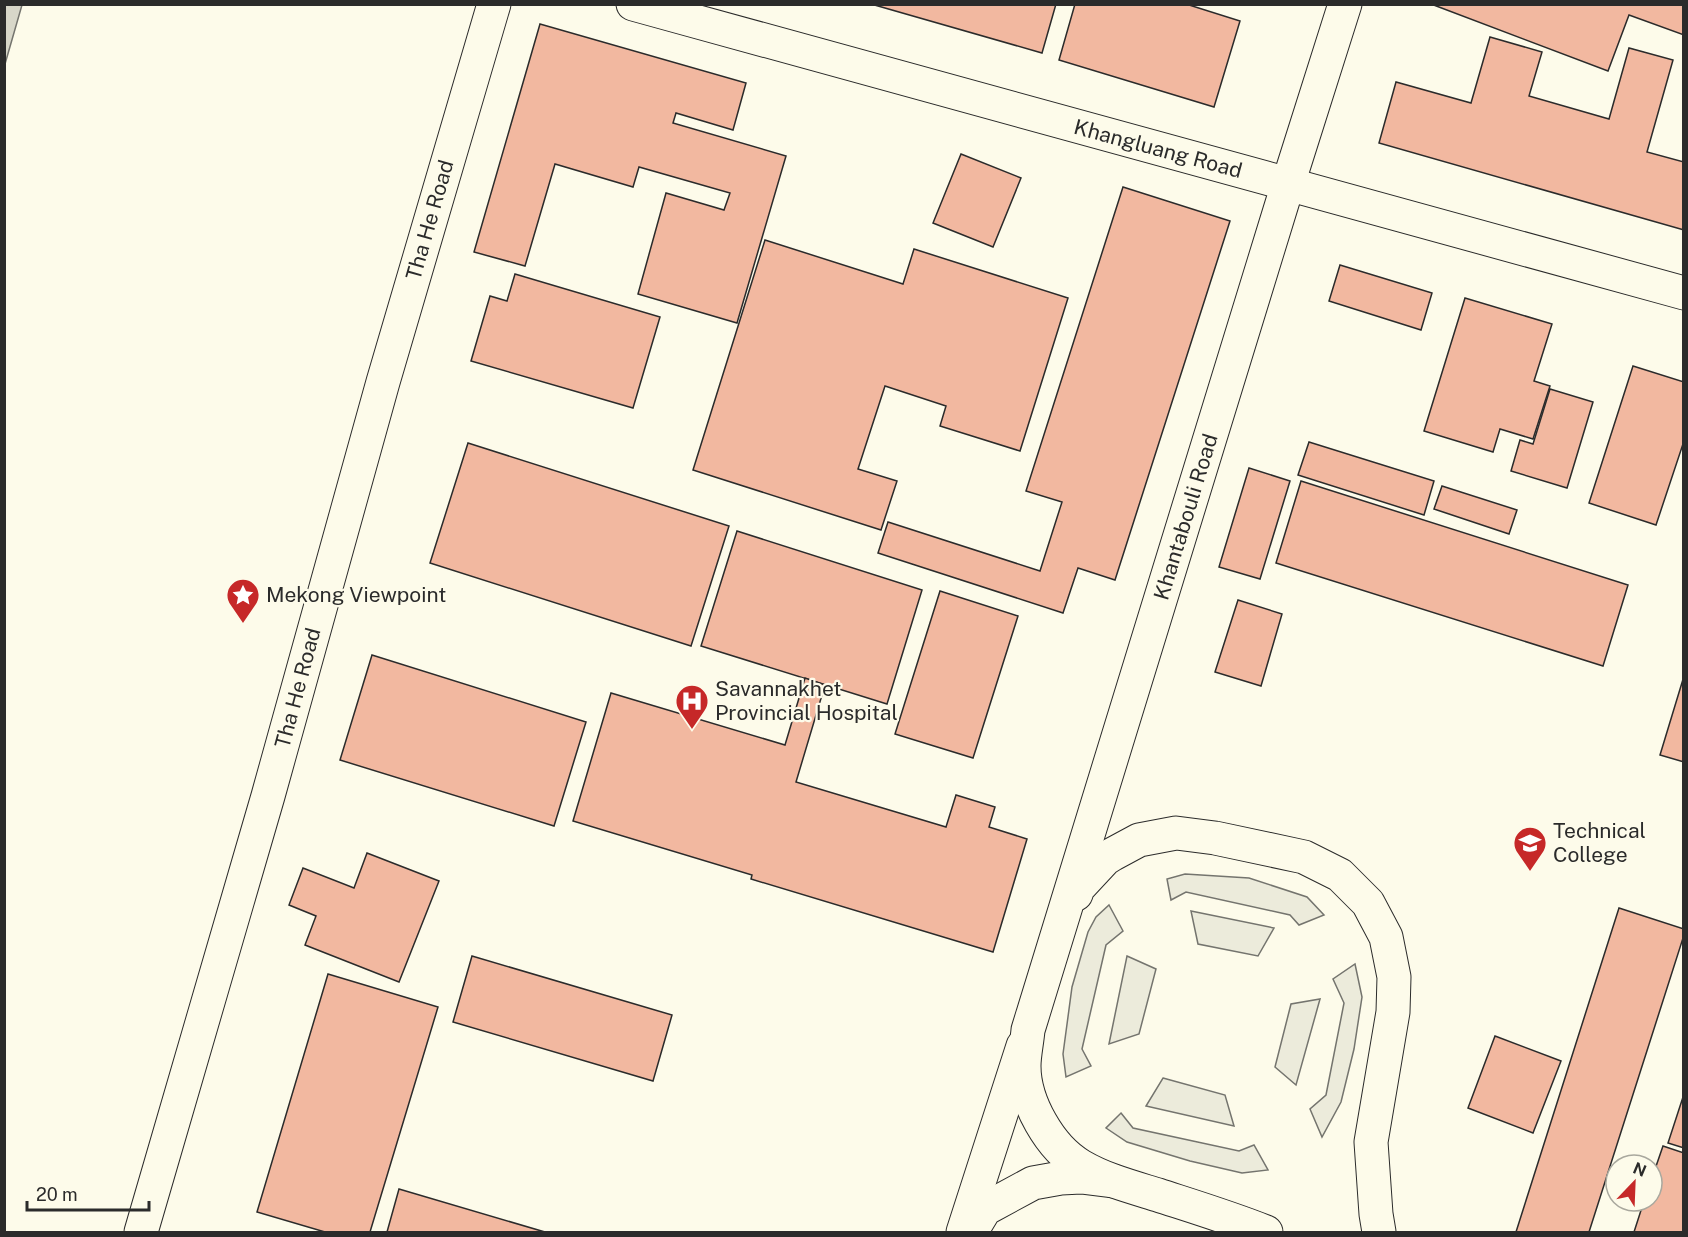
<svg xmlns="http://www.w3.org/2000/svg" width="1688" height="1237" viewBox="0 0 1688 1237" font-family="'Public Sans',sans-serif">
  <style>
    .green { fill: #ecebdb; stroke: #74746e; stroke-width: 1.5 }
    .water { fill: #d8d7c9; stroke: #74746e; stroke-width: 1.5 }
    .building { fill: #f2b8a0; stroke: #2b2b2b; stroke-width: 1.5 }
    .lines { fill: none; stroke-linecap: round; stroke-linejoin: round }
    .minor-casing { stroke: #2b2b2b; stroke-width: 35 }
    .tertiary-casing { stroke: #2b2b2b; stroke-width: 35 }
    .primary-casing { stroke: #2b2b2b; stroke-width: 35 }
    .minor { stroke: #fdfbea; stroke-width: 33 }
    .tertiary { stroke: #fdfbea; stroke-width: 33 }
    .primary { stroke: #fdfbea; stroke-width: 33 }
    .labels { text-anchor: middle; stroke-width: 4.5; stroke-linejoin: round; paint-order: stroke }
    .street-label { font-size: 21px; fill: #2b2b2b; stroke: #fdfbea }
    .poi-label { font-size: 21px; fill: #2b2b2b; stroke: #fdfbea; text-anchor: start }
  </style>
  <rect width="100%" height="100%" fill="#fdfbea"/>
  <g class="green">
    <path d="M1185 874 1249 878 1307 897 1324 915 1299 925 1290 915 1186 892 1171 900 1167 879Z"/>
    <path d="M1109 905 1123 931 1106 945 1082 1049 1091 1066 1066 1077 1063 1054 1072 987 1088 932 1096 917Z"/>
    <path d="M1191 911 1274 928 1258 956 1198 944Z"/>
    <path d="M1127 956 1156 969 1139 1034 1109 1044Z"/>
    <path d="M1355 964 1362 997 1354 1049 1341 1102 1322 1137 1310 1109 1326 1095 1344 1003 1333 979Z"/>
    <path d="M1320 999 1296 1085 1275 1067 1291 1004Z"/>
    <path d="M1163 1078 1225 1095 1234 1126 1146 1106Z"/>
    <path d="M1121 1113 1133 1128 1239 1151 1254 1145 1268 1170 1242 1173 1190 1161 1127 1142 1106 1128Z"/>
  </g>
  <path class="water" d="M5 4 22 5 5 64 4 5Z"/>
  <g class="building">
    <path d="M871 4H1056L1042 53Z"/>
    <path d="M1075 4H1186L1240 21 1214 107 1059 60Z"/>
    <path d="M1431 4H1684V35L1629 15 1608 71Z"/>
    <path d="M540 24 746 83 733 130 676 113 673 123 786 156 737 323 638 294 666 193 724 210 730 193 639 167 633 187 555 164 525 266 474 252Z"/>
    <path d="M1490 37 1542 52 1529 96 1609 119 1629 48 1673 60 1647 152 1684 162V230L1379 143 1396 82 1471 103Z"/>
    <path d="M961 154 1021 178 993 247 933 223Z"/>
    <path d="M1123 187 1230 221 1115 580 1078 568 1063 613 878 553 888 522 1040 571 1062 502 1026 491Z"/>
    <path d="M765 240 903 284 914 249 1068 298 1020 451 940 426 946 406 885 386 858 469 897 481 881 530 693 470Z"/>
    <path d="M1340 265 1432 293 1421 330 1329 301Z"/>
    <path d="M515 274 660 317 633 408 471 361 490 296 507 301Z"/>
    <path d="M1465 298 1552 324 1534 381 1550 386 1533 439 1500 429 1493 452 1424 431Z"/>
    <path d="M1633 366 1684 382V441L1656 525 1589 503Z"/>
    <path d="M1550 389 1593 402 1567 488 1511 471 1520 440 1533 444Z"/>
    <path d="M1309 442 1434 481 1424 515 1298 475Z"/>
    <path d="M468 443 729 526 691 646 430 563Z"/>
    <path d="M1249 468 1290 481 1260 579 1219 567Z"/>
    <path d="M1301 481 1628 585 1603 666 1276 563Z"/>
    <path d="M1442 486 1517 510 1509 534 1434 509Z"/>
    <path d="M737 531 922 590 887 704 701 646Z"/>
    <path d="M940 591 1018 616 973 758 895 734Z"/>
    <path d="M1238 600 1282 614 1261 686 1215 672Z"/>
    <path d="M372 655 586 722 554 826 340 760Z"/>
    <path d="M1684 676V762L1660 755Z"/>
    <path d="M805 678 825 685 796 782 946 827 956 795 995 807 989 827 1027 839 993 952 751 879 752 875 573 821 611 693 785 745Z"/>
    <path d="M367 853 439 881 399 982 305 945 316 916 289 905 303 868 354 888Z"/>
    <path d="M1619 908 1684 929V935L1589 1232H1516Z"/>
    <path d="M472 956 672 1015 653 1081 453 1022Z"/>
    <path d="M328 974 438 1007 370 1232H325L257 1212Z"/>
    <path d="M1495 1036 1561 1061 1533 1133 1468 1108Z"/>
    <path d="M1684 1094V1148L1668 1143Z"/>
    <path d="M1663 1146 1684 1153V1232H1634L1644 1201H1652V1178Z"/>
    <path d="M399 1189 545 1232H387Z"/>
  </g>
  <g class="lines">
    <defs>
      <g id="minor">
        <path d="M633 4 1684 293"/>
        <path d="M141 1232 268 796 383 382 494 4"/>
      </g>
      <g id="tertiary">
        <path d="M963 1232 1023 1046"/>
        <path d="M971 1232 985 1209 1033 1183 1061 1178 1081 1177 1113 1181"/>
      </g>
      <g id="primary">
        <path d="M1076 894 1078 888 1105 859 1113 854 1139 840 1176 833 1215 838 1304 857 1340 875 1368 903 1386 937 1394 977 1393 1012 1371 1142 1376 1214 1379 1232"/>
        <path d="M1266 1232C1231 1218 1195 1207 1158 1195 1132 1187 1105 1180 1081 1166 1050 1148 1024 1102 1024 1066 1024 1055 1027 1042 1028 1030L1288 184 1345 4"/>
      </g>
    </defs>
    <use href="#minor" class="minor-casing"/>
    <use href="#tertiary" class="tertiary-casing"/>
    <use href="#primary" class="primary-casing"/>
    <use href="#minor" class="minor"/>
    <use href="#tertiary" class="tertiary"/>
    <use href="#primary" class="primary"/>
  </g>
  <defs>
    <symbol id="sight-pin" viewBox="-11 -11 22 30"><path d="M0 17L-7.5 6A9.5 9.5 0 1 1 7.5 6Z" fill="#c62828" stroke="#fdfbea"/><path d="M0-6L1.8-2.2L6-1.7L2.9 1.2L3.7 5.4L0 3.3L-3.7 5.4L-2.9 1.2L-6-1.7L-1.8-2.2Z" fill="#fff"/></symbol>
    <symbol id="hospital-pin" viewBox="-11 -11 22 30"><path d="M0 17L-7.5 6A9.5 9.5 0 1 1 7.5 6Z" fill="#c62828" stroke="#fdfbea"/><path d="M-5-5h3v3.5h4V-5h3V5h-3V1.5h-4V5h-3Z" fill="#fff"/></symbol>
    <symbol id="university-pin" viewBox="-11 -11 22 30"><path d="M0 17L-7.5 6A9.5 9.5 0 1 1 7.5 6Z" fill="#c62828" stroke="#fdfbea"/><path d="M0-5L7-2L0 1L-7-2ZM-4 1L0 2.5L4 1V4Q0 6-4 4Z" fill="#fff"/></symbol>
  </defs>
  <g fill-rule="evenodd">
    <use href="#sight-pin" x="224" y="576" width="38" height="52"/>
    <use href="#hospital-pin" x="673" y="682" width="38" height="52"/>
    <use href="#university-pin" x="1511" y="824" width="38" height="52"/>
  </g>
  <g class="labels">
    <g class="street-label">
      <text transform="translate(1158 149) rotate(15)" y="7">Khangluang Road</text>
      <text transform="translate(430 220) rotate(-74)" y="7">Tha He Road</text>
      <text transform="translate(1186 517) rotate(-73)" y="7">Khantabouli Road</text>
      <text transform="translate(298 688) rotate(-75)" y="7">Tha He Road</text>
    </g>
    <g class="poi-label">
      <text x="266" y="602">Mekong Viewpoint</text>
      <text x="715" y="696">Savannakhet<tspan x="715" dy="24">Provincial Hospital</tspan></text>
      <text x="1553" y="838">Technical<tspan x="1553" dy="24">College</tspan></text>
    </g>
  </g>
  <rect width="1688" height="1237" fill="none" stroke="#2b2b2b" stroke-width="12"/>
  <g transform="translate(1634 1183) rotate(23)"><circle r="28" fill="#fdfbea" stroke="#a9a89e" stroke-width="1.5"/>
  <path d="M0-4.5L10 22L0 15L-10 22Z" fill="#c62828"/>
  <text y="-9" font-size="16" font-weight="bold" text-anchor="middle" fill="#2b2b2b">N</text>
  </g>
  <path d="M27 1201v9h122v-9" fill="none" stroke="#2b2b2b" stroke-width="3"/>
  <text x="36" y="1201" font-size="18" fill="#2b2b2b" stroke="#fdfbea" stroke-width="4.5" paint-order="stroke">20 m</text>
</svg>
